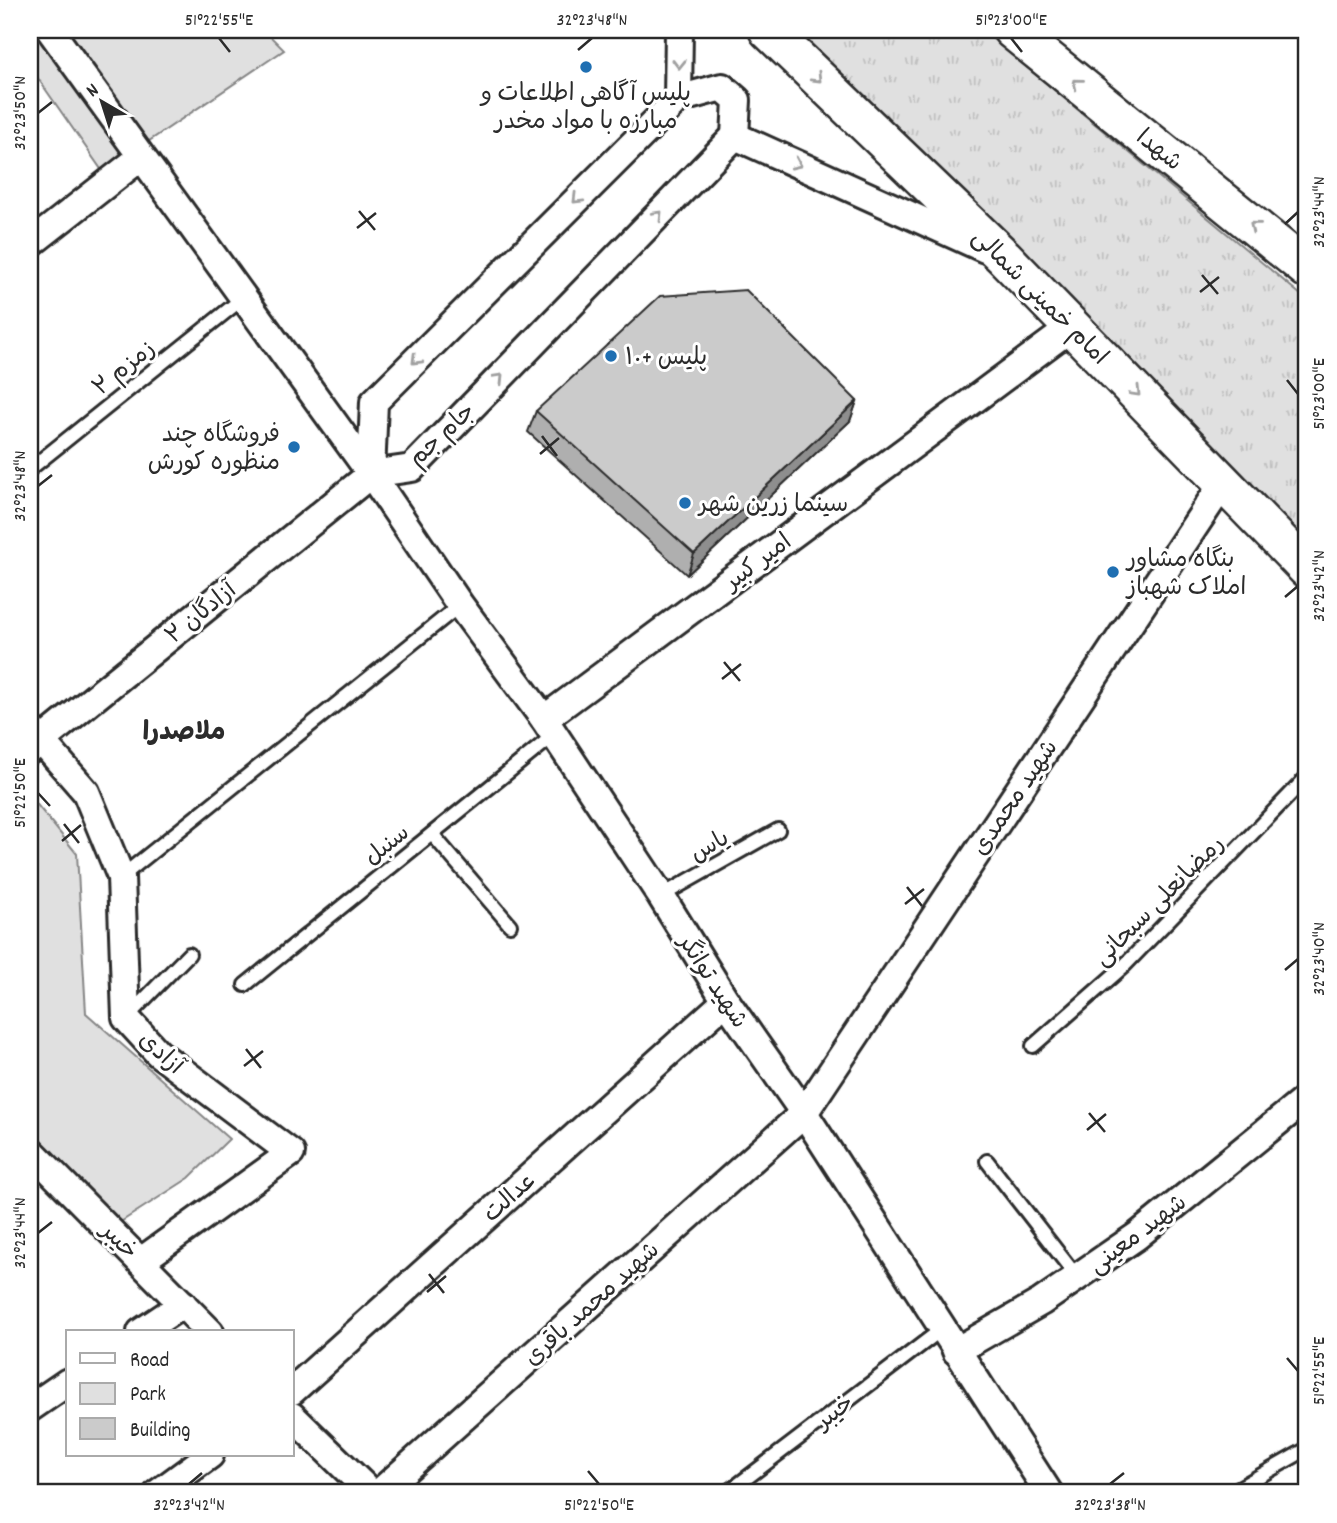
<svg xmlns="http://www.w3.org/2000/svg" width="1337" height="1523" viewBox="0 0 1337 1523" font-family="Dekko,'Playpen Sans Arabic',sans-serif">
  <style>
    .grass { fill: url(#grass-tufts); stroke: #868686; stroke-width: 2 }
    .park { fill: #e0e0e0; stroke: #868686; stroke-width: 2 }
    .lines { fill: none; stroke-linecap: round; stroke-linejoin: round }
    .service-casing { stroke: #2b2b2b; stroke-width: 18 }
    .minor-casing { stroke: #2b2b2b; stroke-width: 32 }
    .secondary-casing { stroke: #2b2b2b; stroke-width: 42 }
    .service { stroke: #fff; stroke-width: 12 }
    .minor { stroke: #fff; stroke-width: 26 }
    .secondary { stroke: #fff; stroke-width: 37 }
    .wall { fill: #afafaf; stroke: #2b2b2b; stroke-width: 2 }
    .shaded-wall { fill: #8e8e8e; stroke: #2b2b2b; stroke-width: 2 }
    .building { fill: #cbcbcb; stroke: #2b2b2b; stroke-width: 2 }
    .oneway { stroke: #a0a0a0 }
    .ticks { fill: none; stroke: #2b2b2b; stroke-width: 2.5 }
    .poi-dot { fill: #1f6fb2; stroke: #fff; stroke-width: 2.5 }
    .labels { text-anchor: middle; stroke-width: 6; stroke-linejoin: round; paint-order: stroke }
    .poi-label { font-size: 24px; fill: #2b2b2b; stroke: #fff; text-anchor: start }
    .street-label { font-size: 24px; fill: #2b2b2b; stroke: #fff }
    .neighbourhood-label { font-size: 26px; font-weight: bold; fill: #2b2b2b; stroke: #fff }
    .neatline { fill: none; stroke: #2b2b2b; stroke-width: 2.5 }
    .ticks-label { font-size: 18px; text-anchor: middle; fill: #2b2b2b }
  </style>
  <defs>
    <pattern id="grass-tufts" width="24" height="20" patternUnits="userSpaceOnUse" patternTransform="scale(1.75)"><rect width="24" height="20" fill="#e0e0e0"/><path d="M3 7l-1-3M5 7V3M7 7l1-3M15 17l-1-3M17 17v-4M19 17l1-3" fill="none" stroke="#c0c0c0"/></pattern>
  </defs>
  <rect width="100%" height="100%" fill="#fff"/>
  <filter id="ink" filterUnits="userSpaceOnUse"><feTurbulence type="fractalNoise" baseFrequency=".0143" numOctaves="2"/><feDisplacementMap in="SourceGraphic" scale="14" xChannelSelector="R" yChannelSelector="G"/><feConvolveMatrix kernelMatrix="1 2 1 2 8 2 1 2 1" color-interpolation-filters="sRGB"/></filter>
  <g filter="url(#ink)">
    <path class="grass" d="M794 30H982L1307 300V537L1292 526 1227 465Z"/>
    <g class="park">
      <path d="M30 30H264L284 50 103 172 30 67Z"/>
      <path d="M30 796 77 854 86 1013 229 1139 189 1178 119 1223 30 1130Z"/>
    </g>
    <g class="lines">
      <defs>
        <g id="service">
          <path d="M30 469 243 298"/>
          <path d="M432 834 510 925"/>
          <path d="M121 877 460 605"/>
          <path d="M661 896 778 830"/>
          <path d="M245 985 554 735"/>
          <path d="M128 1016 189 954"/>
          <path d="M1033 1046 1124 966 1307 777"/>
          <path d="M987 1161 1077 1277"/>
          <path d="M727 1493 942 1329"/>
          <path d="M1230 1493 1307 1449"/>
        </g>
        <g id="minor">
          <path d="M50 30 371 474 460 605 544 719 661 896 726 1001 804 1113 1049 1493"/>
          <path d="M678 99 722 87 737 100 735 136"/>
          <path d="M678 99 679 30"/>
          <path d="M735 136 985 249"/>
          <path d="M30 244 141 157"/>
          <path d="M371 474 374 402 678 99"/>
          <path d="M544 719 1072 327"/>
          <path d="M31 729 86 792 121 877 126 1018 158 1053 291 1153 141 1261"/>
          <path d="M30 750 371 474 412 468 735 136"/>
          <path d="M30 1150 210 1332"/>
          <path d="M141 1332 183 1304"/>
          <path d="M956 1351 1041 1302 1137 1236 1307 1098"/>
          <path d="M292 1391 726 1001"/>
          <path d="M30 1408 68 1382"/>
          <path d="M292 1416 371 1493"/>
          <path d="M158 1493 210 1455"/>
          <path d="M379 1493 804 1113 1224 482"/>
        </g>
        <g id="secondary">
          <path d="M768 30 1004 257 1307 569"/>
          <path d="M1012 30 1307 269"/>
        </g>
      </defs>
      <use href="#service" class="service-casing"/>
      <use href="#minor" class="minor-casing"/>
      <use href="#secondary" class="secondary-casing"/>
      <use href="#service" class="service"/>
      <use href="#minor" class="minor"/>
      <use href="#secondary" class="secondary"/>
    </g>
    <path class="wall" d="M857 401 850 421 687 575 528 432 536 411Z"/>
    <path class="shaded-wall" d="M857 401 850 421 687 575 694 554Z"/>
    <path class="building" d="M746 290 857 401 694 554 536 411 660 296Z"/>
    <defs><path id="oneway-chevron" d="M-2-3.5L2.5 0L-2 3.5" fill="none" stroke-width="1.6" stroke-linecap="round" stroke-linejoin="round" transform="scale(1.75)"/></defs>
    <g class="oneway">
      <use href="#oneway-chevron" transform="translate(679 64) rotate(91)"/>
      <use href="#oneway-chevron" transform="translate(817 78) rotate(45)"/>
      <use href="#oneway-chevron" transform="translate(1077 83) rotate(-141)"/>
      <use href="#oneway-chevron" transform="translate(797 164) rotate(24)"/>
      <use href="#oneway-chevron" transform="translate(577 199) rotate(135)"/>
      <use href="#oneway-chevron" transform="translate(658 215) rotate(-46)"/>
      <use href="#oneway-chevron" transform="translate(1254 226) rotate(-141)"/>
      <use href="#oneway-chevron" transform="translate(416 360) rotate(135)"/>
      <use href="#oneway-chevron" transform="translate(499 378) rotate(-46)"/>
      <use href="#oneway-chevron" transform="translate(1136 392) rotate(46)"/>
    </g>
  </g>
  <path class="ticks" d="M219 38 230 52M1011 38 1022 52M578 50 592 38M38 113 52 102M359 211 375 230M1285 224 1298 212M357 228 376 213M1202 275 1218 294M1200 292 1219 277M1287 380 1298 394M542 436 557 456M540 454 559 438M38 486 52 475M1285 597 1298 586M724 662 740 681M722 679 741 664M38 793 50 806M64 824 79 843M62 841 81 825M907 887 922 906M905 904 924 889M1285 970 1298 959M246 1049 261 1068M244 1066 263 1051M1089 1113 1105 1132M1087 1130 1106 1114M38 1233 52 1222M429 1274 444 1293M427 1292 446 1276M1287 1358 1298 1371M588 1471 599 1484M189 1484 202 1473M1110 1484 1124 1473"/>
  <g class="poi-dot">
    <circle cx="586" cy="67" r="7"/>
    <circle cx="611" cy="356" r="7"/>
    <circle cx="294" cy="447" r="7"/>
    <circle cx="685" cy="503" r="7"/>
    <circle cx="1113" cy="572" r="7"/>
  </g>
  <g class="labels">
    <g class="poi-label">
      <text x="586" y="100" text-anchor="middle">پلیس آگاهی اطلاعات و<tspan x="586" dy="28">مبارزه با مواد مخدر</tspan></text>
      <text x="625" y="364">پلیس +۱۰</text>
      <text x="280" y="441" text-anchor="end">فروشگاه چند<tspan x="280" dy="28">منظوره کورش</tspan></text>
      <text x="699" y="511">سینما زرین شهر</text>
      <text x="1127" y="566">بنگاه مشاور<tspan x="1127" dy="28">املاک شهباز</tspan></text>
    </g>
    <g class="street-label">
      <text transform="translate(1160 149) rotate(39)" y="8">شهدا</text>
      <text transform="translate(1041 296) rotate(45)" y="8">امام خمینی شمالی</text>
      <text transform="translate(123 367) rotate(-39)" y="8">زمزم ۲</text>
      <text transform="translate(441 434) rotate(-43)" y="8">جام جم</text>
      <text transform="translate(757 561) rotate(-37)" y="8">امیر کبیر</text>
      <text transform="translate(200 612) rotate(-39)" y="8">آزادگان ۲</text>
      <text transform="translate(1014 797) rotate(-56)" y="8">شهید محمدی</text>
      <text transform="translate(386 844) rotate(-39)" y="8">سنبل</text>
      <text transform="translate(709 845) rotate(-30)" y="8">یاس</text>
      <text transform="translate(1158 900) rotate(-45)" y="8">رمضانعلی سبحانی</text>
      <text transform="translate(714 981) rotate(57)" y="8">شهید توانگر</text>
      <text transform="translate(162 1052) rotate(42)" y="8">آزادی</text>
      <text transform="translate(509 1196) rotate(-42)" y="8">عدالت</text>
      <text transform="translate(1137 1233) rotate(-37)" y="8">شهید معینی</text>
      <text transform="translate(120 1240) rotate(45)" y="8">خیبر</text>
      <text transform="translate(591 1303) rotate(-42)" y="8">شهید محمد باقری</text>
      <text transform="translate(834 1411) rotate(-37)" y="8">خیبر</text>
    </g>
    <g class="neighbourhood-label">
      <text x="184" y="739">ملاصدرا</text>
    </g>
  </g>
  <rect width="1337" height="1523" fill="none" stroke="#fff" stroke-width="77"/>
  <rect x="66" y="1330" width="228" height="126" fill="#ffffff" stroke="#aaaaaa" stroke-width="2"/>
  <rect x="80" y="1353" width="35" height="10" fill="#ffffff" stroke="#aaaaaa" stroke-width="2"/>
  <text x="130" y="1366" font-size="21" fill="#2b2b2b">Road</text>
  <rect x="80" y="1383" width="35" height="21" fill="#e0e0e0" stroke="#aaaaaa" stroke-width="2"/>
  <text x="130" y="1400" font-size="21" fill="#2b2b2b">Park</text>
  <rect x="80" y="1418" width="35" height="21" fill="#cbcbcb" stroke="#aaaaaa" stroke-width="2"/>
  <text x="130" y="1436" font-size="21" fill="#2b2b2b">Building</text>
  <g transform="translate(102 102) rotate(321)" stroke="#ffffff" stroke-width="5" paint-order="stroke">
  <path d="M0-5L12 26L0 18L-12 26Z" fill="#2b2b2b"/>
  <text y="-10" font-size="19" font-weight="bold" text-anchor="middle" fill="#2b2b2b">N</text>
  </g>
  <rect x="38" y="38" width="1260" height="1446" class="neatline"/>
  <g class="ticks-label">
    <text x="219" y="25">51°22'55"E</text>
    <text x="592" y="25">32°23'48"N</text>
    <text x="1011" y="25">51°23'00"E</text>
    <text transform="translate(19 113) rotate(-90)" y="6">32°23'50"N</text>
    <text transform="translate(1318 212) rotate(-90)" y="6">32°23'44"N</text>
    <text transform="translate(1318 394) rotate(-90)" y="6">51°23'00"E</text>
    <text transform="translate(19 486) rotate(-90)" y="6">32°23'48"N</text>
    <text transform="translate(1318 586) rotate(-90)" y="6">32°23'42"N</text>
    <text transform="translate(19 793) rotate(-90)" y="6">51°22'50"E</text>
    <text transform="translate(1318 959) rotate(-90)" y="6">32°23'40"N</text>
    <text transform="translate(19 1233) rotate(-90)" y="6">32°23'44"N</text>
    <text transform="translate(1318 1371) rotate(-90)" y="6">51°22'55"E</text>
    <text x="189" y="1510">32°23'42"N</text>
    <text x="599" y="1510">51°22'50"E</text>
    <text x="1110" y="1510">32°23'38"N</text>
  </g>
</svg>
